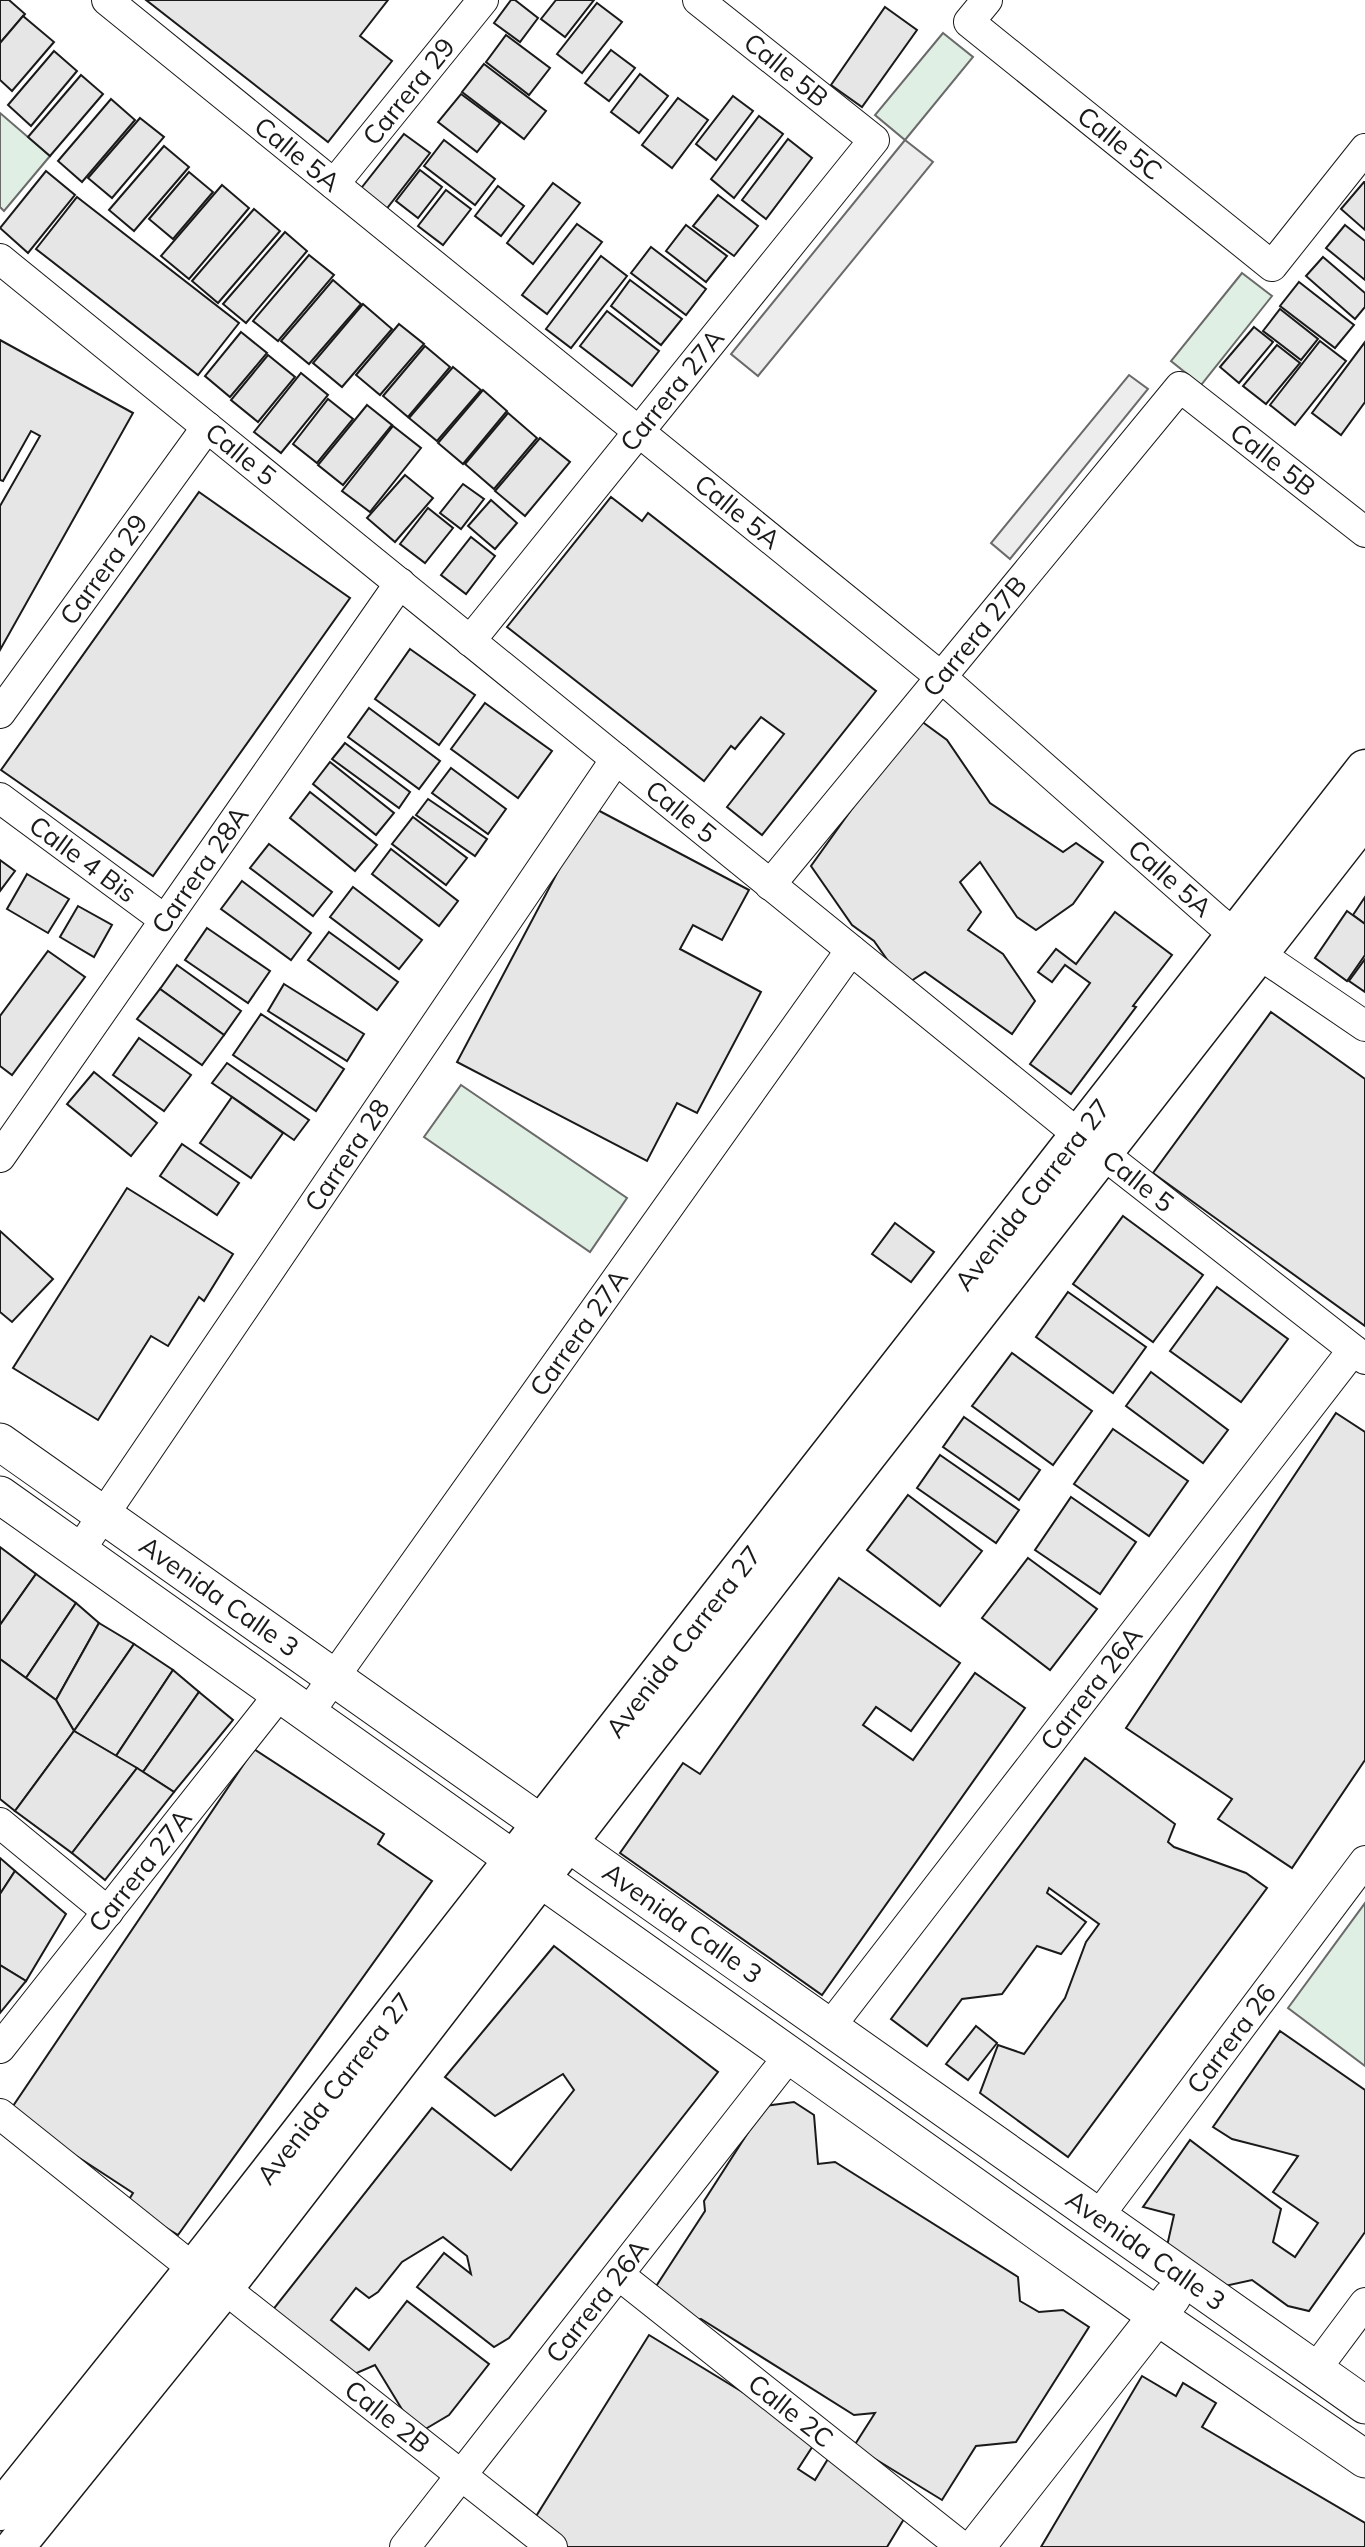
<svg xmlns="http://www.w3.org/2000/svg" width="1365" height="2547" viewBox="0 0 1365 2547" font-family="Mulish,sans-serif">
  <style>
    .green { fill: #e0efe3; stroke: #6a6a6a; stroke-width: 2 }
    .parking { fill: #ededed; stroke: #6a6a6a; stroke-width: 2 }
    .building { fill: #e6e6e6; stroke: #1a1a1a; stroke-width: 2 }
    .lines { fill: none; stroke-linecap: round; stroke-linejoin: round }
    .minor-casing { stroke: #1a1a1a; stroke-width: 32 }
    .tertiary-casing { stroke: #1a1a1a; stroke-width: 39 }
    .secondary-casing { stroke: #1a1a1a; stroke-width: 41 }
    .minor { stroke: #fff; stroke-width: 30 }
    .tertiary { stroke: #fff; stroke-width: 37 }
    .secondary { stroke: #fff; stroke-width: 38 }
    .labels { text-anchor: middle; stroke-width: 5; stroke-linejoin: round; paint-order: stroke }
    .street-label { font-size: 26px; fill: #1a1a1a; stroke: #fff }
  </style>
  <rect width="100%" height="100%" fill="#fff"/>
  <g class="green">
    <path d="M943 33 973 57 905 140 875 115Z"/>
    <path d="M0 113 50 156 4 211 0 207Z"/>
    <path d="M1242 273 1272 296 1201 385 1171 361Z"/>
    <path d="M461 1085 627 1198 590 1252 424 1137Z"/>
    <path d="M1365 1903V2066L1288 2008Z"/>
  </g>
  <g class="parking">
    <path d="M905 140 933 162 758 376 731 354Z"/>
    <path d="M1129 375 1148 389 1010 559 991 543Z"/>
  </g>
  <g class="building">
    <path d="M0 0H9L25 14 0 43Z"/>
    <path d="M146 0H388L360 36 392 61 328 142Z"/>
    <path d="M511 0H515L538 18 520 42 494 23Z"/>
    <path d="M556 0H594L565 37 541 19Z"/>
    <path d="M597 3 622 22 582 73 557 54Z"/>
    <path d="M885 7 917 30 862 107 831 85Z"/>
    <path d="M23 16 54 42 12 91 0 80V43Z"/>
    <path d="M506 35 550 68 529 95 486 62Z"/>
    <path d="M611 50 635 68 609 101 585 83Z"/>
    <path d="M54 51 77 71 31 126 8 105Z"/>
    <path d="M484 64 546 111 524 139 462 92Z"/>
    <path d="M640 74 668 96 639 133 611 112Z"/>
    <path d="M81 75 103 94 50 156 28 137Z"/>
    <path d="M461 94 500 123 477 152 438 122Z"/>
    <path d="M733 96 753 111 716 160 696 144Z"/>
    <path d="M678 98 708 120 672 168 642 145Z"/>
    <path d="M111 99 135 120 82 182 58 161Z"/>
    <path d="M759 116 783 134 734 198 711 179Z"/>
    <path d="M140 118 164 137 112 198 88 178Z"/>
    <path d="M404 134 430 153 381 216 355 196Z"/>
    <path d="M788 139 812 158 766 219 742 200Z"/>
    <path d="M444 140 495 179 475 205 424 166Z"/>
    <path d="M164 146 189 167 134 231 109 210Z"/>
    <path d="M420 170 442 187 418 218 396 201Z"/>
    <path d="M46 171 75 195 28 253 0 228Z"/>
    <path d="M189 172 213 192 173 239 149 219Z"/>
    <path d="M1364 182H1365V230L1341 209Z"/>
    <path d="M553 183 580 203 533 264 507 243Z"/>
    <path d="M222 185 249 208 189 279 161 256Z"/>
    <path d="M498 186 524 206 501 236 475 216Z"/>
    <path d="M446 190 471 209 443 245 418 226Z"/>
    <path d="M718 195 758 226 734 256 693 226Z"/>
    <path d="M77 197 239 323 198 375 36 249Z"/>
    <path d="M254 209 280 231 218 303 192 281Z"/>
    <path d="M577 224 602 242 547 314 522 295Z"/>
    <path d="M686 225 727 256 706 282 666 251Z"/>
    <path d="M1345 225 1365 241V280L1326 248Z"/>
    <path d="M285 232 307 251 246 323 223 304Z"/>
    <path d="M651 247 706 289 686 315 631 273Z"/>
    <path d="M309 255 334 275 278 341 253 321Z"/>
    <path d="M601 256 627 276 571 348 546 329Z"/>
    <path d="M1323 257 1365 293V307L1355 319 1306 276Z"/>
    <path d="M333 280 361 304 309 364 281 341Z"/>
    <path d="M630 280 682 319 661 345 611 306Z"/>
    <path d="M1299 282 1354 325 1335 348 1280 306Z"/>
    <path d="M363 304 392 329 342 387 313 363Z"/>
    <path d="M1280 309 1318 339 1301 360 1263 331Z"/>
    <path d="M607 311 659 351 632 386 580 346Z"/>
    <path d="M399 324 424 344 380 395 356 375Z"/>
    <path d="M1254 327 1273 342 1239 383 1220 367Z"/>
    <path d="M241 332 267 353 230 397 205 376Z"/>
    <path d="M0 340 133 413 0 650V506L40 436 31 431 3 481 0 480Z"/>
    <path d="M1320 341 1346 361 1295 425 1270 405Z"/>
    <path d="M1365 342V402L1341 435 1312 413Z"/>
    <path d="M1277 345 1300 363 1266 404 1243 386Z"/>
    <path d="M425 346 450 367 408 417 383 396Z"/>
    <path d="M268 355 295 377 258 422 231 400Z"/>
    <path d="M453 367 481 390 437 441 409 418Z"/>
    <path d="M301 373 328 395 281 453 254 432Z"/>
    <path d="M483 390 507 411 463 464 438 443Z"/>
    <path d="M328 399 353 419 317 463 293 444Z"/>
    <path d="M367 405 392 425 343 485 318 465Z"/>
    <path d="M508 413 537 438 494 489 465 464Z"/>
    <path d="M393 426 421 448 370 512 342 491Z"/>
    <path d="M540 438 570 462 525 516 495 491Z"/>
    <path d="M405 475 433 498 395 542 367 518Z"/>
    <path d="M463 484 484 499 461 529 440 513Z"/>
    <path d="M199 492 350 598 153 876 1 770Z"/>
    <path d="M611 497 642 521 648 513 876 691 762 835 727 807 784 734 761 717 735 749 731 746 704 781 507 627Z"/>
    <path d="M491 500 517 523 495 549 468 526Z"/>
    <path d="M428 508 453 528 425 563 400 544Z"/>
    <path d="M471 537 495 556 466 594 441 575Z"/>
    <path d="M410 649 475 695 439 745 375 699Z"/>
    <path d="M485 703 552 751 518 798 451 749Z"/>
    <path d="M369 708 440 761 419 789 348 737Z"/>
    <path d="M917 718 947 740 990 803 1063 852 1076 843 1103 862 1073 904 1036 930 1017 917 980 862 960 882 981 912 968 930 1003 954 1035 1001 1012 1034 925 972 905 985 874 941 852 925 811 866Z"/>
    <path d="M345 743 410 792 399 808 332 759Z"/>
    <path d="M330 762 394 813 376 835 313 784Z"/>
    <path d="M451 768 506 809 488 834 432 793Z"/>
    <path d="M310 792 377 845 355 871 290 818Z"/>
    <path d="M428 799 487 839 475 856 416 815Z"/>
    <path d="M592 807 749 890 722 940 693 925 680 949 761 992 697 1113 677 1103 647 1161 457 1062Z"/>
    <path d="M413 817 467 858 446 885 392 844Z"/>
    <path d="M269 844 332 892 313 916 250 868Z"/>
    <path d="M391 849 458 901 439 926 372 874Z"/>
    <path d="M0 860 15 871 0 891Z"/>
    <path d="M27 874 69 899 48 933 7 909Z"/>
    <path d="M242 881 311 933 291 960 221 909Z"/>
    <path d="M353 887 422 940 399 969 330 917Z"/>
    <path d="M1365 897V924L1353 915Z"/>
    <path d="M78 906 112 925 94 957 60 937Z"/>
    <path d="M1347 911 1365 924V955L1347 981 1315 958Z"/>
    <path d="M1115 912 1172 955 1133 1006 1136 1007 1071 1094 1030 1064 1090 983 1065 965 1052 982 1038 972 1056 949 1076 964Z"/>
    <path d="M207 928 270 971 248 1003 185 960Z"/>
    <path d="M329 932 398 982 377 1010 308 960Z"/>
    <path d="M48 951 85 977 12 1075 0 1066V1016Z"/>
    <path d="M1365 959V992L1349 981Z"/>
    <path d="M177 965 241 1011 224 1035 160 989Z"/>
    <path d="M284 984 364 1034 347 1061 268 1011Z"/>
    <path d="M160 989 224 1035 202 1065 137 1019Z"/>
    <path d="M1271 1012 1365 1079V1326L1153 1173Z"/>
    <path d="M261 1014 344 1069 316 1111 233 1055Z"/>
    <path d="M139 1038 191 1075 164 1111 113 1075Z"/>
    <path d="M227 1063 309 1120 294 1140 212 1083Z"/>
    <path d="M94 1072 157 1123 131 1156 67 1104Z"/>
    <path d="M232 1097 283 1133 251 1178 200 1143Z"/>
    <path d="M182 1144 239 1183 217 1215 160 1176Z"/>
    <path d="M127 1188 233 1254 204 1301 199 1297 168 1346 151 1336 98 1420 13 1368Z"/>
    <path d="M1123 1216 1203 1275 1153 1342 1073 1284Z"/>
    <path d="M895 1223 934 1252 911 1282 872 1254Z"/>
    <path d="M0 1231 53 1279 12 1322 0 1312Z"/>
    <path d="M1217 1287 1288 1339 1241 1402 1170 1351Z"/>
    <path d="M1068 1292 1146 1347 1113 1393 1036 1337Z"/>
    <path d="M1012 1353 1092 1411 1053 1465 972 1406Z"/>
    <path d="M1151 1372 1228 1430 1203 1463 1126 1406Z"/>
    <path d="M1336 1413 1365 1432V1760L1292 1868 1218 1819 1232 1799 1126 1728Z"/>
    <path d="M964 1417 1040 1470 1019 1500 943 1447Z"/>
    <path d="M1113 1429 1188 1481 1149 1536 1074 1484Z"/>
    <path d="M940 1455 1019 1510 996 1543 917 1488Z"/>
    <path d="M908 1495 982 1551 940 1606 867 1550Z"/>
    <path d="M1071 1497 1136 1542 1100 1594 1035 1550Z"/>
    <path d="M0 1547 36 1574 0 1625Z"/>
    <path d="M1028 1558 1097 1609 1050 1670 982 1618Z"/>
    <path d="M36 1574 76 1603 26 1678 0 1659V1625Z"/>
    <path d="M839 1578 960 1663 911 1731 876 1707 863 1725 913 1760 975 1673 1025 1708 822 1995 620 1853 683 1763 700 1774Z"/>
    <path d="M76 1603 99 1623 56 1700 26 1678Z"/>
    <path d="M99 1623 134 1644 74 1731 56 1700Z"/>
    <path d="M134 1644 173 1670 116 1756 74 1731Z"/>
    <path d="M0 1659 56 1700 74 1731 15 1811 0 1799Z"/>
    <path d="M173 1670 199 1692 143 1772 116 1756Z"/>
    <path d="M199 1692 233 1720 174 1792 143 1772Z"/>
    <path d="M74 1731 137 1768 72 1853 15 1811Z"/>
    <path d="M254 1749 384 1834 378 1844 432 1881 178 2235 153 2220 123 2209 133 2193 9 2112Z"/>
    <path d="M1085 1758 1175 1824 1168 1842 1174 1847 1246 1873 1267 1888 1068 2157 980 2093 998 2045 1024 2054 1065 1998 1086 1942 1099 1924 1049 1888 1047 1893 1086 1922 1061 1954 1037 1946 1002 1994 962 1999 927 2046 891 2019Z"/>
    <path d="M137 1768 174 1792 105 1880 72 1853Z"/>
    <path d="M0 1858 15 1871 0 1894Z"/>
    <path d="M15 1871 66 1914 26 1981 0 1965V1894Z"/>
    <path d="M554 1946 718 2072 509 2338 494 2347 417 2287 444 2253 471 2274 467 2256 443 2237 402 2262 378 2292 369 2298 356 2288 331 2320 369 2350 407 2301 489 2364 449 2415 417 2434 375 2365 345 2378 272 2311 432 2108 511 2170 574 2090 563 2074 495 2116 445 2077Z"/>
    <path d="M0 1965 26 1981 0 2013Z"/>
    <path d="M976 2026 997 2043 968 2080 946 2064Z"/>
    <path d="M1280 2031 1365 2090V2232L1309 2311 1288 2306 1252 2280 1225 2286 1167 2246 1174 2215 1143 2207 1190 2140 1281 2209 1273 2242 1295 2257 1318 2223 1273 2192 1298 2156 1232 2139 1213 2127Z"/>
    <path d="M794 2102 814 2115 818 2164 835 2162 1018 2277 1020 2301 1039 2312 1063 2310 1089 2327 1016 2442 976 2446 942 2500 854 2446 875 2413 854 2415 701 2319 682 2321 651 2294 705 2211 704 2201 765 2106Z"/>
    <path d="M649 2335 818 2438 798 2469 815 2480 831 2454 910 2509 887 2547H564L530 2526Z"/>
    <path d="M1142 2376 1176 2396 1183 2383 1216 2403 1202 2427 1365 2523V2547H1041Z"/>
  </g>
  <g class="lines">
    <defs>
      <g id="minor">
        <path id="s1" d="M107 0 941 677 1217 920 1259 954 1365 1026"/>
        <path id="s2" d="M987 0 969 22 1272 266 1365 149"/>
        <path id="s3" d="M334 184 483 0"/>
        <path id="s4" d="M0 259 1079 1135 1365 1359"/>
        <path id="s5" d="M470 641 874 140 698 0"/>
        <path id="s6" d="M0 713 207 427"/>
        <path id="s7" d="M0 798 165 920"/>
        <path id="s8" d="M770 885 1180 387 1365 532"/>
        <path id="s9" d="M0 1157 400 583"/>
        <path id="s10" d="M79 1551 616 759"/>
        <path id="s11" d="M307 1715 851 950"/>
        <path d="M0 1823 108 1912"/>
        <path id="s12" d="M829 2028 1353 1350"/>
        <path id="s13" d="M0 2048 279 1695"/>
        <path d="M0 2114 194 2269"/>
        <path id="s14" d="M1097 2218 1365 1861"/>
        <path id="s15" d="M619 2275 962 2547"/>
        <path id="s16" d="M224 2288 552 2547"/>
        <path d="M1315 2370 1365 2303"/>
        <path id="s17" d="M405 2547 789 2056"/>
      </g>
      <g id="tertiary">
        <path id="s18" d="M0 1442 1365 2405"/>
        <path d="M0 1495 1157 2316 1365 2459"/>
        <path d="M976 2547 1172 2297"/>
      </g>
      <g id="secondary">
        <path id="s19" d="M0 2511 194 2269 1365 769"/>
        <path d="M15 2547 224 2288 811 1527 1365 817"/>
      </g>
    </defs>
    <use href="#minor" class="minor-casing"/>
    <use href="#tertiary" class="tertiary-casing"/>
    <use href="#secondary" class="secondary-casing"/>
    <use href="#minor" class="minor"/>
    <use href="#tertiary" class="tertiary"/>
    <use href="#secondary" class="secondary"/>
  </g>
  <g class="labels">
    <g class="street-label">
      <text transform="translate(786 70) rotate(39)" y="9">Calle 5B</text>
      <text dy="9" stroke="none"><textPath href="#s3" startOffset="119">Carrera 29</textPath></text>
      <text dy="9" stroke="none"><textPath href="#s2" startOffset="222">Calle 5C</textPath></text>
      <text dy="9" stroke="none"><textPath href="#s1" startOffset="245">Calle 5A</textPath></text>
      <text dy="9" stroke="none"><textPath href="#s5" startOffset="322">Carrera 27A</textPath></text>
      <text dy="9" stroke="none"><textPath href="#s4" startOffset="310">Calle 5</textPath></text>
      <text dy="9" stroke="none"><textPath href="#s8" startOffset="763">Calle 5B</textPath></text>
      <text dy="9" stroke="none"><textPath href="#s1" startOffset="812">Calle 5A</textPath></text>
      <text dy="9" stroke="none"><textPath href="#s6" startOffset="177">Carrera 29</textPath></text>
      <text dy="9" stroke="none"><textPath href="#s8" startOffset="322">Carrera 27B</textPath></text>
      <text dy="9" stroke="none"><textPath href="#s4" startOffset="877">Calle 5</textPath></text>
      <text dy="9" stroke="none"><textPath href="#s7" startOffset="103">Calle 4 Bis</textPath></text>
      <text dy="9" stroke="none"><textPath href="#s9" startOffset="350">Carrera 28A</textPath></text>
      <text dy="9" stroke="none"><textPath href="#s1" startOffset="1379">Calle 5A</textPath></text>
      <text dy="9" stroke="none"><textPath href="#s10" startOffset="478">Carrera 28</textPath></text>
      <text dy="9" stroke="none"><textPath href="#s4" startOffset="1465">Calle 5</textPath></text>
      <text dy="9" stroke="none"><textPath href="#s19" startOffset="1673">Avenida Carrera 27</textPath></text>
      <text dy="9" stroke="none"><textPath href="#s11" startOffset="469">Carrera 27A</textPath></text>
      <text dy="9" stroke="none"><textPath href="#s18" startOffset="268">Avenida Calle 3</textPath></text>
      <text dy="9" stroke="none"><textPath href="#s19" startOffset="1106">Avenida Carrera 27</textPath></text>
      <text dy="9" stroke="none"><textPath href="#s12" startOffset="429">Carrera 26A</textPath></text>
      <text dy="9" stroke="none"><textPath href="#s13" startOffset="226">Carrera 27A</textPath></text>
      <text dy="9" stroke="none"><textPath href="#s18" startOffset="835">Avenida Calle 3</textPath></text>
      <text dy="9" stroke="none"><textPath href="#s14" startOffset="224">Carrera 26</textPath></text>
      <text dy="9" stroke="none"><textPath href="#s19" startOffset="539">Avenida Carrera 27</textPath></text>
      <text dy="9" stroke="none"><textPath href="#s18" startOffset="1402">Avenida Calle 3</textPath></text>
      <text dy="9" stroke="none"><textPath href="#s17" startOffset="312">Carrera 26A</textPath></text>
      <text dy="9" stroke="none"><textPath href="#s15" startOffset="219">Calle 2C</textPath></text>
      <text dy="9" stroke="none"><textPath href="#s16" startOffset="208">Calle 2B</textPath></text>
    </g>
  </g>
</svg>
